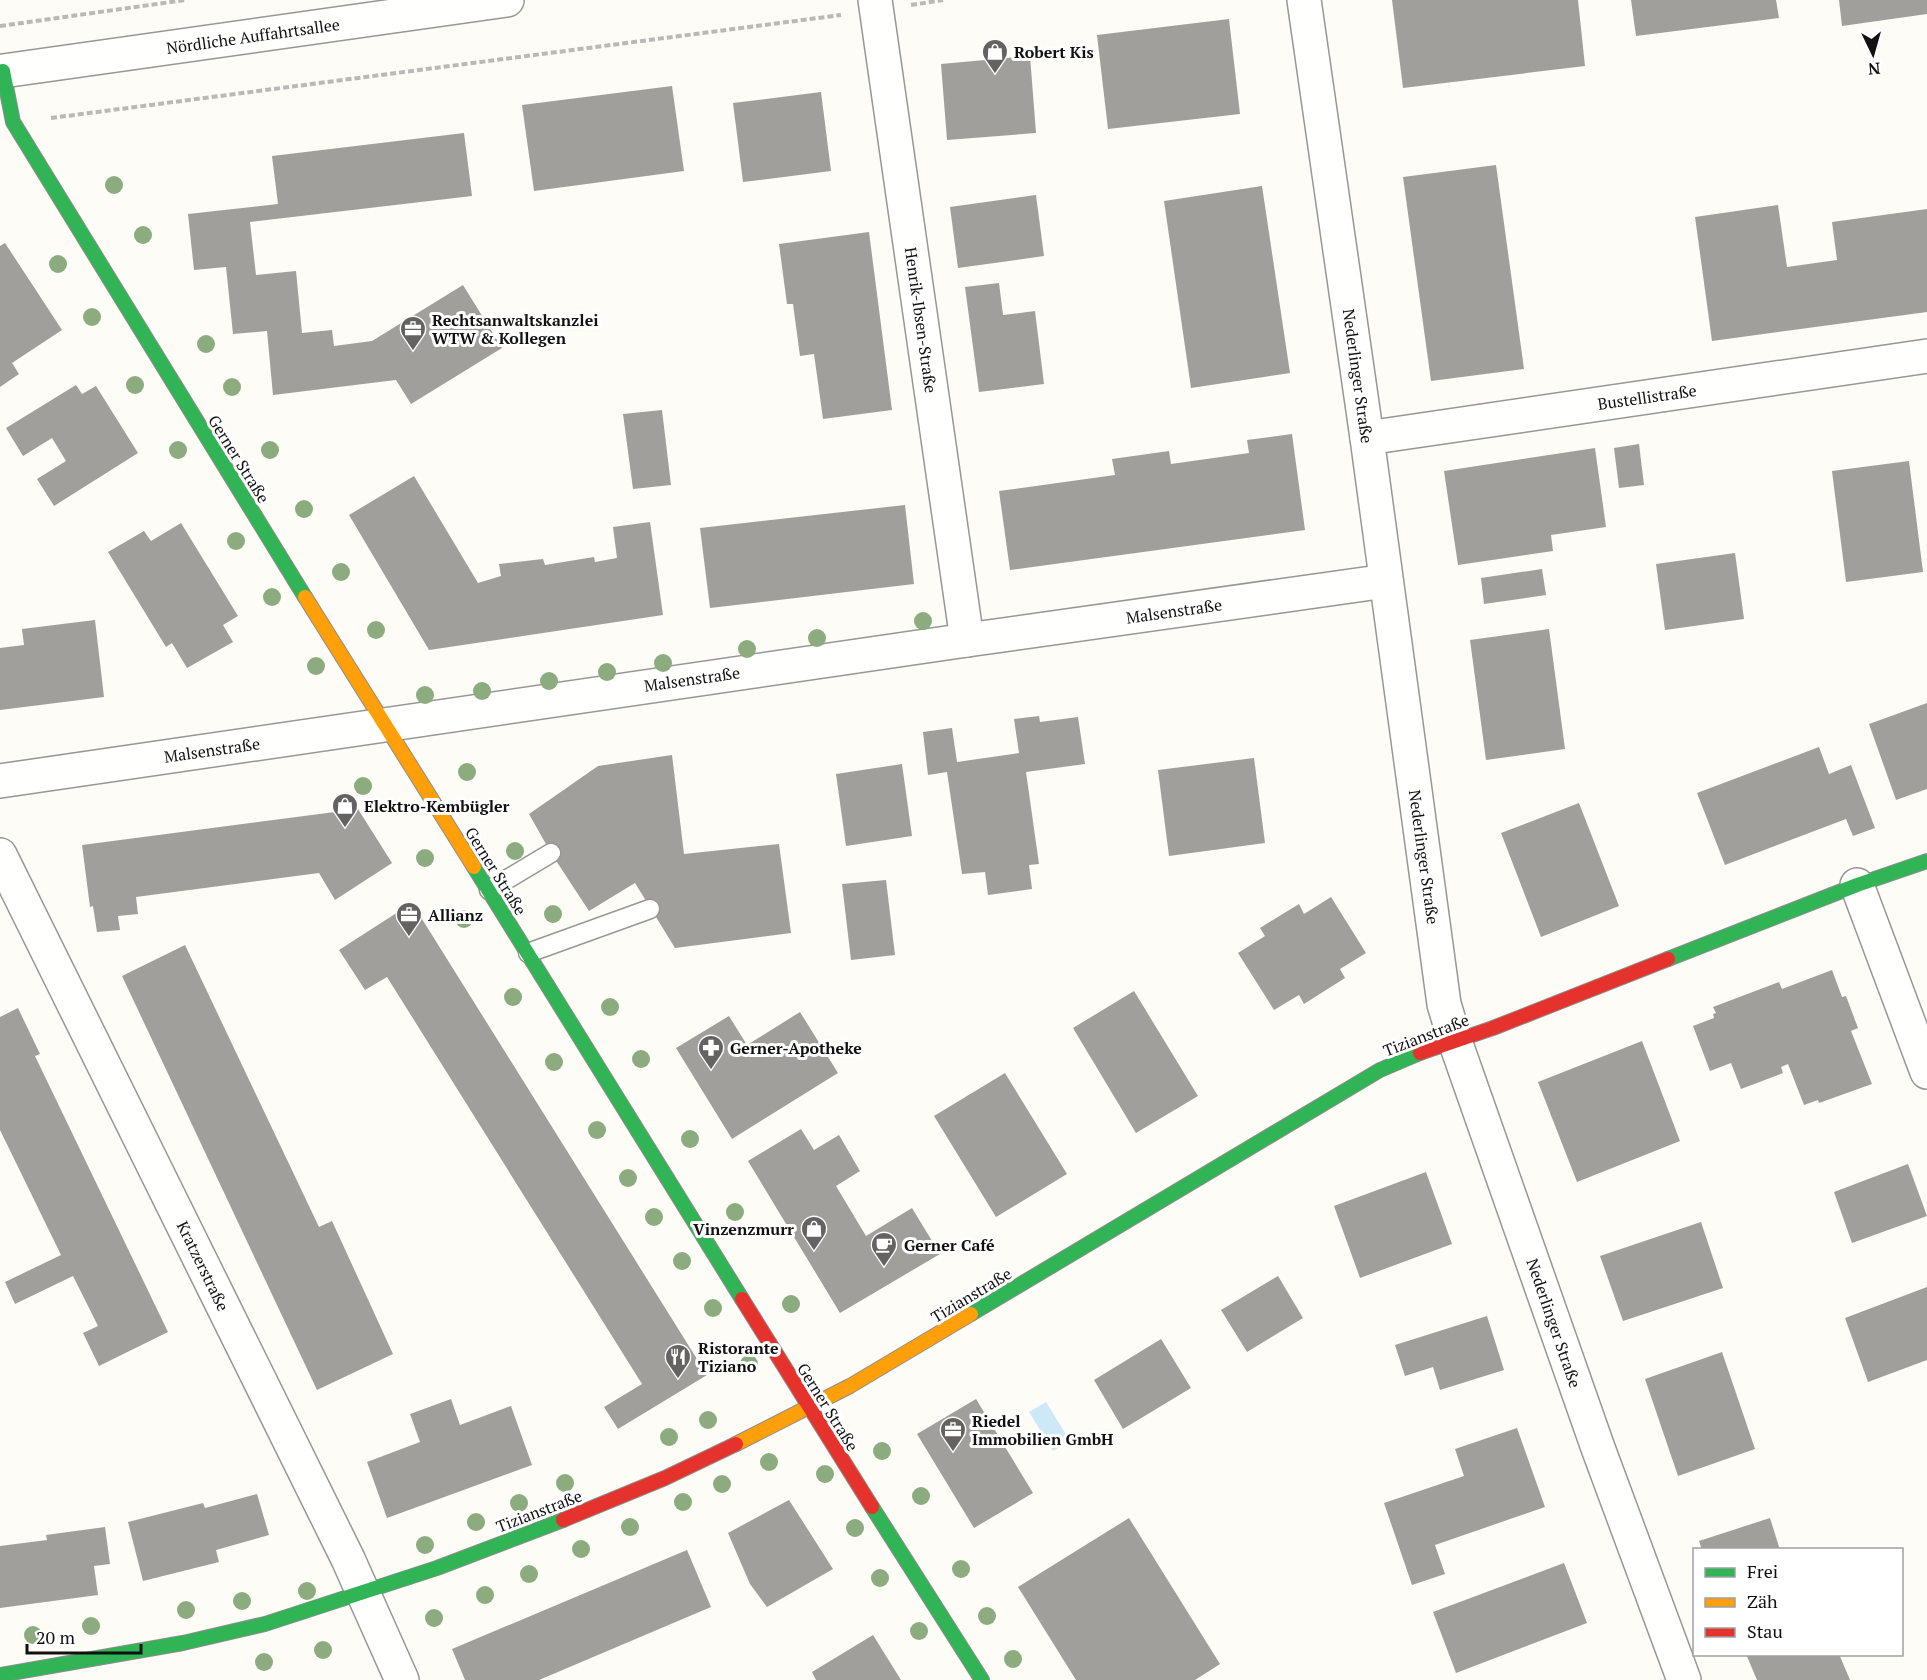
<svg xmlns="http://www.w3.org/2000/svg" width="1927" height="1680" viewBox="0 0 1927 1680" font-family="'PT Serif',serif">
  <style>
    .water { fill: #cde8f7 }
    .building { fill: #a19f9c }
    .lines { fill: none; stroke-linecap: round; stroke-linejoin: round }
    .lane-casing { stroke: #979795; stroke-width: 21 }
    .street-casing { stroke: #979795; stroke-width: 36 }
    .fast-casing { stroke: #8e8d8b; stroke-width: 16 }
    .slow-casing { stroke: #8e8d8b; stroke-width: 16 }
    .jam-casing { stroke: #8e8d8b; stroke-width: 16 }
    .path { stroke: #b9b9b8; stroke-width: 4; stroke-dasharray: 6 3; stroke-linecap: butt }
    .lane { stroke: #fffffe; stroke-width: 18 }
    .street { stroke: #fffffe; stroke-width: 33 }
    .fast { stroke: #30b455; stroke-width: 14 }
    .slow { stroke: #ff9f0a; stroke-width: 14 }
    .jam { stroke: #e5322d; stroke-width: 14 }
    .tree { fill: #8cac80 }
    .labels { text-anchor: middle; stroke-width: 6; stroke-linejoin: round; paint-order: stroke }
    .street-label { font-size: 16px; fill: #111; stroke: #fff }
    .poi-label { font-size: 16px; font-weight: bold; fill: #111; stroke: #fff; text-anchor: start }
  </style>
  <rect width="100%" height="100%" fill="#fdfcf7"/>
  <path class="water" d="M1046 1402 1070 1441 1053 1451 1029 1412Z"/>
  <g class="building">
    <path d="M1392 0H1578L1585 66 1403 88Z"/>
    <path d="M1631 0H1776L1779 18 1636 36Z"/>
    <path d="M1839 0H1927V14L1842 26Z"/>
    <path d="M1229 19 1240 114 1108 129 1097 35Z"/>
    <path d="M1030 56 1036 133 947 140 941 64Z"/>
    <path d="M672 86 684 171 534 191 522 105Z"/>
    <path d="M821 92 831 171 743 182 733 103Z"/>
    <path d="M464 133 472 196 250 222 256 275 296 271 302 333 332 330 334 346 372 341 463 285 502 348 411 404 396 380 273 395 267 331 233 334 226 267 194 270 188 214 278 204 272 156Z"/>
    <path d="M1496 165 1524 369 1431 381 1403 177Z"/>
    <path d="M1262 186 1290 373 1191 388 1164 201Z"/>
    <path d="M1036 195 1044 256 958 268 950 207Z"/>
    <path d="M1778 205 1787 267 1837 260 1832 222 1927 209V312L1712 341 1695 217Z"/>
    <path d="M869 232 892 410 823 419 814 354 800 356 793 304H787L779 244Z"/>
    <path d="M5 243 62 330 12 363 19 374 0 387V246Z"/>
    <path d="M999 283 1003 315 1035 311 1044 384 979 392 965 287Z"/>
    <path d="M76 385 82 394 96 386 138 453 54 506 37 479 66 461 52 438 23 456 6 428Z"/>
    <path d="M662 410 671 485 633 489 623 414Z"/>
    <path d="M1292 434 1305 530 1010 570 999 491 1115 475 1112 459 1169 451 1171 464 1249 453 1247 440Z"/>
    <path d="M1639 444 1644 485 1619 488 1614 448Z"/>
    <path d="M1595 448 1606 527 1551 535 1553 551 1458 565 1444 471Z"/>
    <path d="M1909 461 1923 572 1846 582 1832 471Z"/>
    <path d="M414 476 478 583 501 576 499 564 543 559 545 565 594 557 595 562 617 558 613 527 650 522 663 615 429 650 349 515Z"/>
    <path d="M905 505 914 584 710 608 700 528Z"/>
    <path d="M181 523 238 616 223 625 233 642 187 668 172 643 166 647 108 552 144 531 151 541Z"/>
    <path d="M1735 553 1744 619 1665 630 1656 564Z"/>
    <path d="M1542 569 1546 595 1484 604 1481 578Z"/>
    <path d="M95 620 104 697 0 710V648L24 645 22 629Z"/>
    <path d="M1549 629 1565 749 1486 760 1470 640Z"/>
    <path d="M1927 703V789L1896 800 1869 724Z"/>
    <path d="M1039 716 1040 722 1078 717 1085 764 1026 772 1039 864 1029 865 1032 889 988 895 985 872 962 874 947 772 928 775 923 732 952 728 957 762 1019 753 1014 719Z"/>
    <path d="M1819 747 1829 774 1851 765 1875 828 1853 836 1846 819 1725 865 1697 793Z"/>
    <path d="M672 755 684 854 779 844 791 933 675 948 635 883 589 911 551 853 529 814 598 766Z"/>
    <path d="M1254 758 1265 843 1169 856 1158 770Z"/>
    <path d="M902 764 912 836 846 846 836 774Z"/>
    <path d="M1579 803 1619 906 1541 937 1501 833Z"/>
    <path d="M358 809 392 863 335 900 319 873 136 897 138 914 118 916 120 930 97 932 93 906 90 907 82 845Z"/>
    <path d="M886 880 895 955 851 960 842 884Z"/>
    <path d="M1331 897 1366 953 1340 969 1345 978 1304 1004 1299 995 1274 1010 1238 953 1265 936 1260 928 1299 904 1304 914Z"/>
    <path d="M412 903 707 1375 618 1429 604 1407 642 1384 387 977 365 990 339 950Z"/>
    <path d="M185 945 319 1227 332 1221 393 1354 317 1390 122 976Z"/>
    <path d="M1832 970 1842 997 1846 996 1858 1028 1851 1031 1872 1084 1819 1103 1818 1100 1804 1105 1788 1064 1781 1067 1783 1073 1741 1089 1731 1063 1710 1071 1693 1026 1714 1018 1713 1014 1716 1013 1713 1007 1779 982 1782 989Z"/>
    <path d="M1134 991 1198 1096 1136 1133 1073 1028Z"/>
    <path d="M18 1008 40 1054 35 1056 168 1332 99 1366 83 1333 98 1326 73 1276 15 1304 5 1282 61 1255 0 1130V1017Z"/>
    <path d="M800 1012 838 1073 732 1139 676 1048 729 1016 747 1045Z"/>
    <path d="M1642 1041 1680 1141 1577 1182 1538 1082Z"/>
    <path d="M1005 1073 1067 1174 996 1217 934 1116Z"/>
    <path d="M801 1129 814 1150 839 1135 860 1171 836 1186 866 1236 912 1208 940 1254 840 1313 748 1161Z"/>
    <path d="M1908 1164 1927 1216 1852 1243 1834 1192Z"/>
    <path d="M1426 1172 1452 1244 1360 1278 1334 1206Z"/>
    <path d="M1701 1222 1723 1288 1623 1321 1600 1256Z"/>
    <path d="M1278 1276 1303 1318 1247 1352 1221 1310Z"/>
    <path d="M1927 1287V1360L1868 1382 1845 1318Z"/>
    <path d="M1487 1316 1504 1370 1440 1390 1433 1367 1405 1376 1395 1345Z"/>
    <path d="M1161 1339 1191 1388 1123 1429 1094 1380Z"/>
    <path d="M1722 1352 1755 1449 1678 1476 1645 1379Z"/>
    <path d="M451 1399 460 1425 511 1406 532 1465 387 1518 367 1462 420 1442 410 1414Z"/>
    <path d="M976 1399 1033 1493 974 1528 917 1434Z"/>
    <path d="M1517 1428 1545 1507 1435 1545 1445 1574 1412 1585 1384 1503 1464 1476 1455 1449Z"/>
    <path d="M257 1494 269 1535 216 1550 219 1562 143 1581 128 1522 203 1503 205 1508Z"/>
    <path d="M789 1500 833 1569 767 1607 750 1584 728 1533Z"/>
    <path d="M1129 1518 1220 1664 1195 1680H1076L1018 1587Z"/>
    <path d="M1770 1518 1780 1550H1702L1699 1541Z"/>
    <path d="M105 1527 110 1564 94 1566 98 1595 0 1608V1546L47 1540 46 1535Z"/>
    <path d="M687 1550 711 1607 539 1680H465L452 1649Z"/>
    <path d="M1564 1563 1587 1623 1456 1673 1433 1612Z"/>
    <path d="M873 1635 901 1680H816L812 1672Z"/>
    <path d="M1746 1654H1839L1850 1680H1757Z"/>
  </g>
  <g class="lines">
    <defs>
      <g id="lane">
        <path d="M489 890 551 853"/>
        <path d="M528 953 650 909"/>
      </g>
      <g id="street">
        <path d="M875 0 967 640"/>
        <path d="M1304 0 1367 438 1444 1004 1455 1041 1598 1448 1684 1680"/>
        <path d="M3 71 507 0"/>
        <path d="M1367 438 1927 356"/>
        <path d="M0 781 967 640 1386 581"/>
        <path d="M0 855 348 1559 402 1680"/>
        <path d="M1857 885 1927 1072"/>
      </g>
      <g id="fast">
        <path d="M0 72 3 71 13 122 305 597"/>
        <path d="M474 867 742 1299"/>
        <path d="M1668 959 1857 885 1927 861"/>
        <path d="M971 1314 1380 1070 1420 1053"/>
        <path d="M872 1507 982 1680"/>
        <path d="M0 1675 183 1643 265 1624 437 1568 563 1520"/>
      </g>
      <g id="slow">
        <path d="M305 597 474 867"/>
        <path d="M736 1444 850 1386 971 1314"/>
      </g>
      <g id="jam">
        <path d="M1420 1053 1493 1028 1668 959"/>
        <path d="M742 1299 872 1507"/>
        <path d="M563 1520 665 1478 736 1444"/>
      </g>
    </defs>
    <use href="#lane" class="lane-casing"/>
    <use href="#street" class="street-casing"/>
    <use href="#fast" class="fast-casing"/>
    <use href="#slow" class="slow-casing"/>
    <use href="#jam" class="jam-casing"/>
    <g class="path">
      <path d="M911 5 943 0"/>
      <path d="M0 26 185 0"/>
      <path d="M51 118 841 15"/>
    </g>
    <use href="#lane" class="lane"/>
    <use href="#street" class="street"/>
    <use href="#fast" class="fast"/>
    <use href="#slow" class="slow"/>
    <use href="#jam" class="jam"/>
  </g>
  <g class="tree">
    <circle cx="114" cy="185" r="9"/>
    <circle cx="143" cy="235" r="9"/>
    <circle cx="58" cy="264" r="9"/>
    <circle cx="92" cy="317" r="9"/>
    <circle cx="206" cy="344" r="9"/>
    <circle cx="135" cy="385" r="9"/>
    <circle cx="232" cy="387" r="9"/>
    <circle cx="178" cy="450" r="9"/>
    <circle cx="270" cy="450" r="9"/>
    <circle cx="304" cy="509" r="9"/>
    <circle cx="236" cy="541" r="9"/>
    <circle cx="341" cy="572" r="9"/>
    <circle cx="272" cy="597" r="9"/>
    <circle cx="923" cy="621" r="9"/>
    <circle cx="376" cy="630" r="9"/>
    <circle cx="817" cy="638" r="9"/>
    <circle cx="747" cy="649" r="9"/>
    <circle cx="663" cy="663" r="9"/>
    <circle cx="316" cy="666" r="9"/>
    <circle cx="607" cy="672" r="9"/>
    <circle cx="549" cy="681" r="9"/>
    <circle cx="482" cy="691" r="9"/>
    <circle cx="425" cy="695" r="9"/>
    <circle cx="467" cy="772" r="9"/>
    <circle cx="363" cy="786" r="9"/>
    <circle cx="515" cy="851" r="9"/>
    <circle cx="425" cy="858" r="9"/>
    <circle cx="553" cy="914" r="9"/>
    <circle cx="464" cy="919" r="9"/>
    <circle cx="513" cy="997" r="9"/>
    <circle cx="610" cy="1007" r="9"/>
    <circle cx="641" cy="1059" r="9"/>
    <circle cx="554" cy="1062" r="9"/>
    <circle cx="597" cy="1130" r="9"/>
    <circle cx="690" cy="1139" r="9"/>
    <circle cx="628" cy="1178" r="9"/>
    <circle cx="735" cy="1212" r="9"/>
    <circle cx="654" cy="1217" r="9"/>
    <circle cx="682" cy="1261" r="9"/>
    <circle cx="791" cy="1304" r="9"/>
    <circle cx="713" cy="1308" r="9"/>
    <circle cx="749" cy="1364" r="9"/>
    <circle cx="708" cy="1420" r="9"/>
    <circle cx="669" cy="1437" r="9"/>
    <circle cx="882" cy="1451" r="9"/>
    <circle cx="769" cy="1462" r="9"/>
    <circle cx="825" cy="1474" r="9"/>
    <circle cx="565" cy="1483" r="9"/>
    <circle cx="722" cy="1484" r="9"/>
    <circle cx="921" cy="1496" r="9"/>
    <circle cx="683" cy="1502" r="9"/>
    <circle cx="519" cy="1503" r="9"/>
    <circle cx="476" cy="1522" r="9"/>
    <circle cx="630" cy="1527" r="9"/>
    <circle cx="855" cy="1528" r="9"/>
    <circle cx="425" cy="1545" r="9"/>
    <circle cx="581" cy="1549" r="9"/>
    <circle cx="961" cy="1569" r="9"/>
    <circle cx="529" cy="1574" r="9"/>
    <circle cx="880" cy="1578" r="9"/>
    <circle cx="307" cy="1591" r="9"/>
    <circle cx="485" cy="1595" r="9"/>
    <circle cx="242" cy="1601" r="9"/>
    <circle cx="186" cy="1610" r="9"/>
    <circle cx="987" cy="1616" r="9"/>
    <circle cx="434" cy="1618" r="9"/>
    <circle cx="91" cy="1626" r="9"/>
    <circle cx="919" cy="1631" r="9"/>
    <circle cx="33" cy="1635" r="9"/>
    <circle cx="323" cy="1650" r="9"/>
    <circle cx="1013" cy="1659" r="9"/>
    <circle cx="264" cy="1662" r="9"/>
  </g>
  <defs>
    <symbol id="shop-pin" viewBox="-11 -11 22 30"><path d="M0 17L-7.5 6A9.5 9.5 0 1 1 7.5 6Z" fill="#646362" stroke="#fff"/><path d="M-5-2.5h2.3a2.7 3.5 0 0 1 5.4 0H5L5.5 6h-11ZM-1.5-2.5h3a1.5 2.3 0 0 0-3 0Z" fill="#fff"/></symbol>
    <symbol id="office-pin" viewBox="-11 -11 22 30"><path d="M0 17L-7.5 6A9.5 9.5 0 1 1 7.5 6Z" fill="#646362" stroke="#fff"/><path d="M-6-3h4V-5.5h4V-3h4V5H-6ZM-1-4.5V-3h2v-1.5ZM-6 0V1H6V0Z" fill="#fff"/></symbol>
    <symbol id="pharmacy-pin" viewBox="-11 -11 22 30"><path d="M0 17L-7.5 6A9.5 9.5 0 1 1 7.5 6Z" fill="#646362" stroke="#fff"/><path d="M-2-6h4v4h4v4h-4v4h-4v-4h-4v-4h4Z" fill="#fff"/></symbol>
    <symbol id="cafe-pin" viewBox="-11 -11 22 30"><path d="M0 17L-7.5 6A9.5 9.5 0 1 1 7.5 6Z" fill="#646362" stroke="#fff"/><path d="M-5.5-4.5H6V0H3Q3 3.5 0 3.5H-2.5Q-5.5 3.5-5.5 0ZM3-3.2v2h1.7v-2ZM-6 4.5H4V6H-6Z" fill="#fff"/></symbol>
    <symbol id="restaurant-pin" viewBox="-11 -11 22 30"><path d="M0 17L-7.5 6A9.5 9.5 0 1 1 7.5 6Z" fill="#646362" stroke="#fff"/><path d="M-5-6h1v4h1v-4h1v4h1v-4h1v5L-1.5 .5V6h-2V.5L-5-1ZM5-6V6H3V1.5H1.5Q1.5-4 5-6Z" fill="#fff"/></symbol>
  </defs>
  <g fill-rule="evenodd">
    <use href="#shop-pin" x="980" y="37" width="30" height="40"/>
    <use href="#office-pin" x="398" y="314" width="30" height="40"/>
    <use href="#shop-pin" x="330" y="791" width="30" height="40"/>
    <use href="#office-pin" x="394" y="900" width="30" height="40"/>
    <use href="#pharmacy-pin" x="696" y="1033" width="30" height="40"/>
    <use href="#shop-pin" x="799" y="1214" width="30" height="40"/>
    <use href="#cafe-pin" x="869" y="1230" width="30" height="40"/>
    <use href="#restaurant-pin" x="663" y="1342" width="30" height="40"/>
    <use href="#office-pin" x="938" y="1415" width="30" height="40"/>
  </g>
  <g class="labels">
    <g class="street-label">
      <text transform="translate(253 36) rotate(-8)" y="6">Nördliche Auffahrtsallee</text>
      <text transform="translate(921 320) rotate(82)" y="6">Henrik-Ibsen-Straße</text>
      <text transform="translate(1358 376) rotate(82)" y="6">Nederlinger Straße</text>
      <text transform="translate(1647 397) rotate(-8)" y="6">Bustellistraße</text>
      <text transform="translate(239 459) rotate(58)" y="6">Gerner Straße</text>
      <text transform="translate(1174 611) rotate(-8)" y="6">Malsenstraße</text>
      <text transform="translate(692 679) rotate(-8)" y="6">Malsenstraße</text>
      <text transform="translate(212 750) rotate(-8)" y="6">Malsenstraße</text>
      <text transform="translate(1424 857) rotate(82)" y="6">Nederlinger Straße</text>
      <text transform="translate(496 871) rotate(58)" y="6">Gerner Straße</text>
      <text transform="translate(1426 1035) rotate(-21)" y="6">Tizianstraße</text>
      <text transform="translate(203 1266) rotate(64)" y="6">Kratzerstraße</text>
      <text transform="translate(971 1295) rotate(-31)" y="6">Tizianstraße</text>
      <text transform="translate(1554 1323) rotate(71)" y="6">Nederlinger Straße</text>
      <text transform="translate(828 1407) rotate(58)" y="6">Gerner Straße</text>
      <text transform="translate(539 1511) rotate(-21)" y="6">Tizianstraße</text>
    </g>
    <g class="poi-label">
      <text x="1014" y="58">Robert Kis</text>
      <text x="432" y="326">Rechtsanwaltskanzlei<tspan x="432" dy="18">WTW &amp; Kollegen</tspan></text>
      <text x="364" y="812">Elektro-Kembügler</text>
      <text x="428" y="921">Allianz</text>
      <text x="730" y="1054">Gerner-Apotheke</text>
      <text x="794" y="1235" text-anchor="end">Vinzenzmurr</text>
      <text x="904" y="1251">Gerner Café</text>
      <text x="698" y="1354">Ristorante<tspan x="698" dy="18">Tiziano</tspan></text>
      <text x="972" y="1427">Riedel<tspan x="972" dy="18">Immobilien GmbH</tspan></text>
    </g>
  </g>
  <rect x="1693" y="1548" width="210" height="108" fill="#ffffff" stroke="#a0a0a0" stroke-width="1.5"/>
  <rect x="1705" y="1568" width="30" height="9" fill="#30b455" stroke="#a0a0a0" stroke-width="1.5"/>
  <text x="1747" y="1578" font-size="18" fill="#111111">Frei</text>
  <rect x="1705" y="1598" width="30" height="9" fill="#ff9f0a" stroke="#a0a0a0" stroke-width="1.5"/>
  <text x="1747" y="1608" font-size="18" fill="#111111">Zäh</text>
  <rect x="1705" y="1628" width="30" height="9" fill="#e5322d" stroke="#a0a0a0" stroke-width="1.5"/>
  <text x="1747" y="1638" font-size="18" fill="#111111">Stau</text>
  <g transform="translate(1873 54) rotate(175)" stroke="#ffffff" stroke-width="4.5" paint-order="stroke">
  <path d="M0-4.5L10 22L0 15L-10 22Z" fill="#111111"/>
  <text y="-9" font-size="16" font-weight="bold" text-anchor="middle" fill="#111111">N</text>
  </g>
  <path d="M27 1644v9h114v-9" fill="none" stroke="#111111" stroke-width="3"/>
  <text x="36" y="1644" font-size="18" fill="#111111" stroke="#ffffff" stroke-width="4.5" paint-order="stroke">20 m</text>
</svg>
